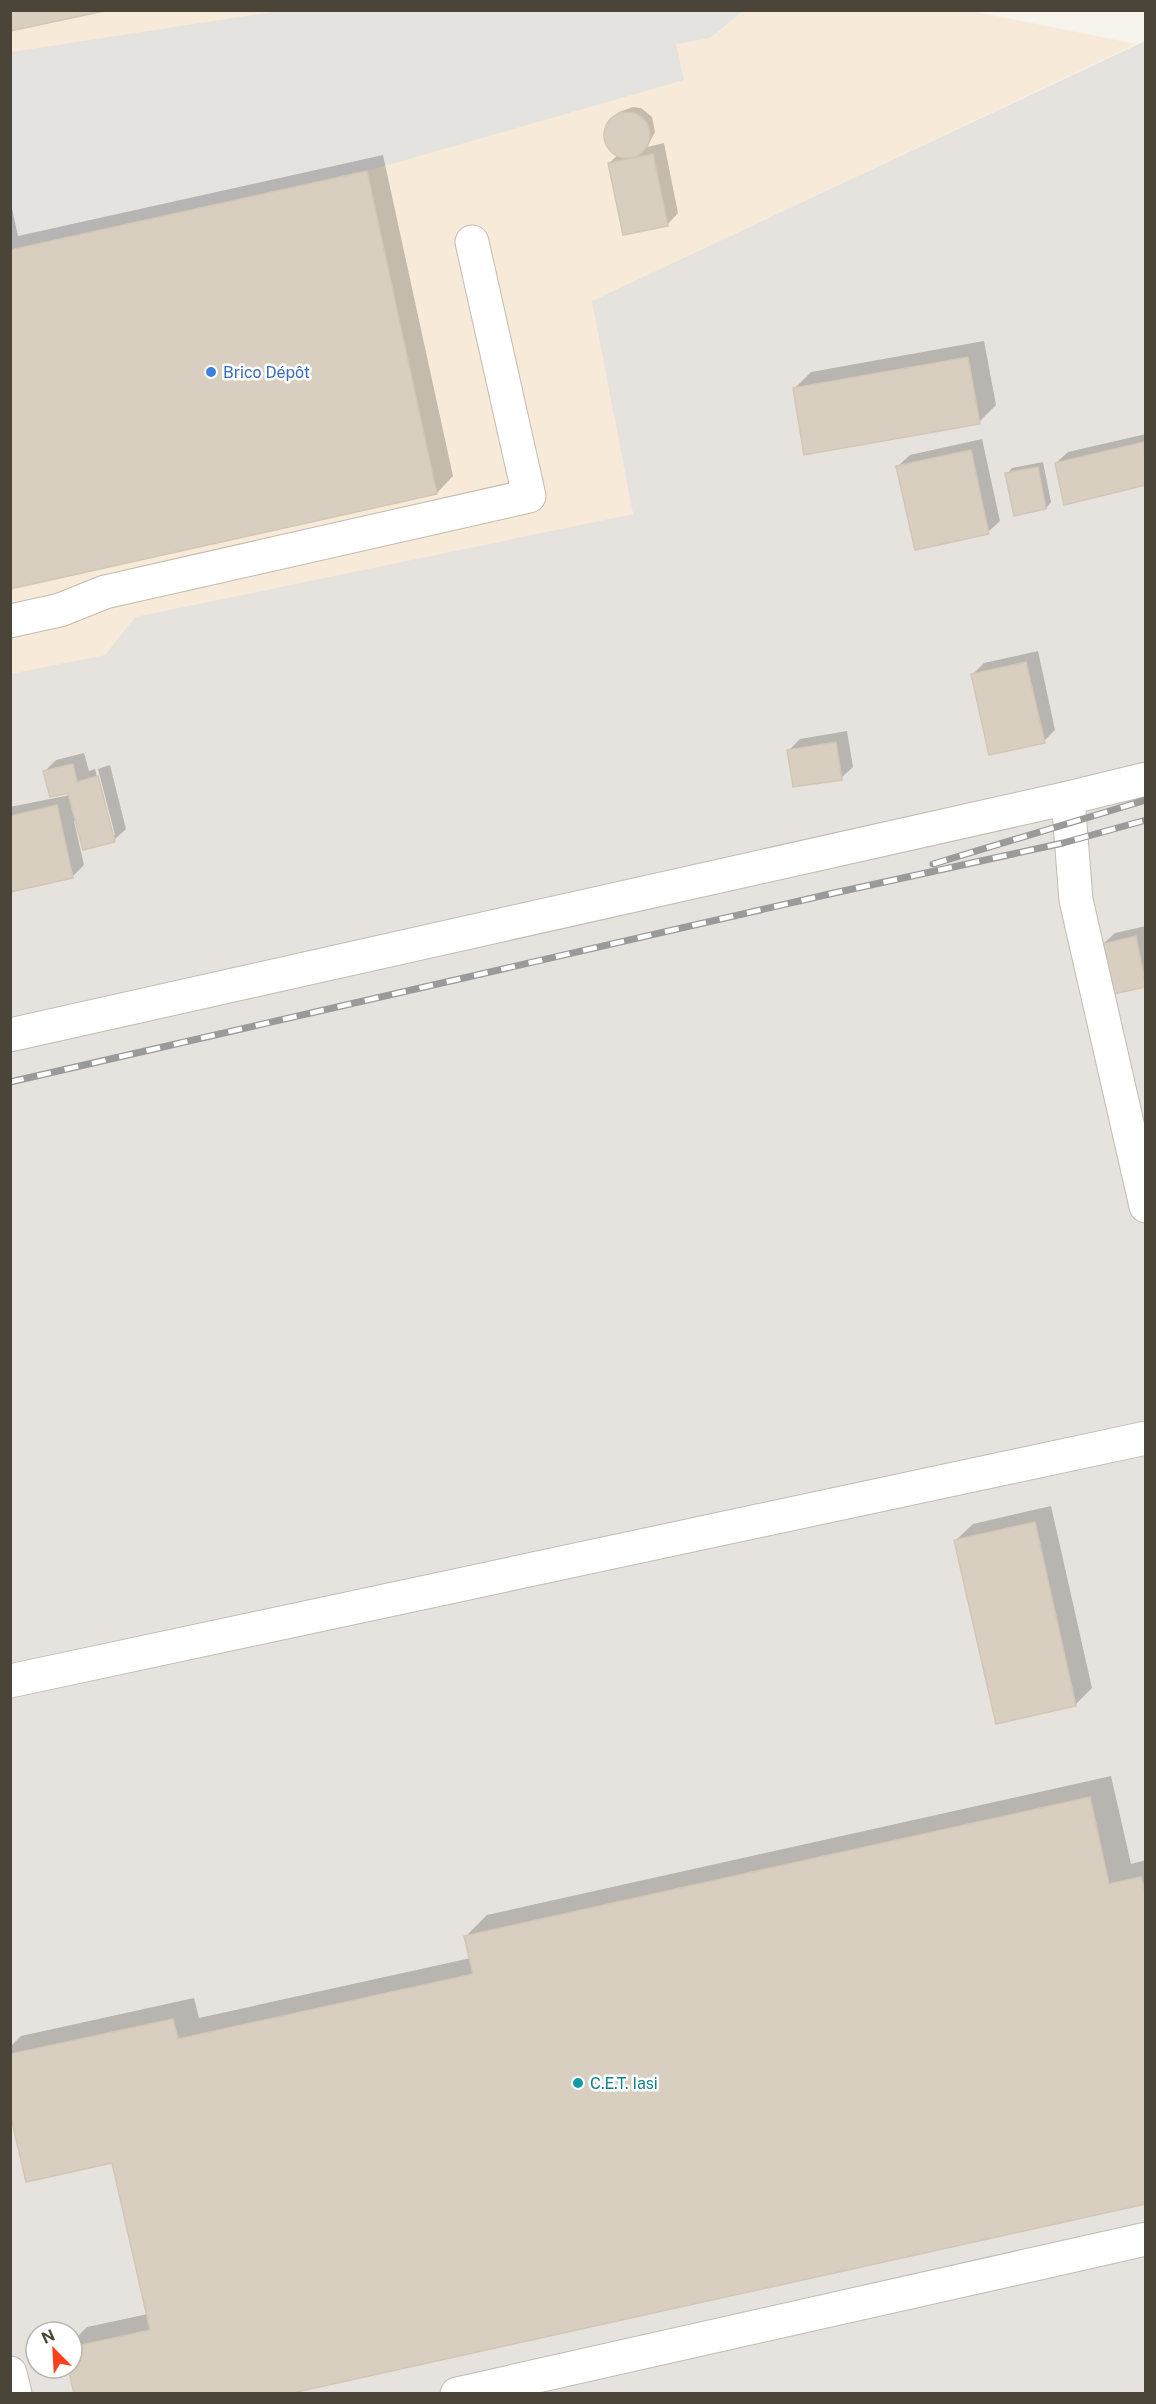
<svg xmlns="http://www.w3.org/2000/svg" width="1156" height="2404" viewBox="0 0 1156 2404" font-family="'Public Sans',sans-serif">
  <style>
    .commercial { fill: #f7ead8 }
    .industrial { fill: #e6e2dd; fill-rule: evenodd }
    .parking { fill: #e5e3e0 }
    .shadow { fill: #0003 }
    .building { fill: #d8cfc1; stroke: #d3c7b4; stroke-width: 1.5 }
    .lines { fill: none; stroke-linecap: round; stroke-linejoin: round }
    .minor-casing { stroke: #c2bbae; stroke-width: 35 }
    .minor { stroke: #fff; stroke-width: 33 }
    .rail-casing { stroke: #9a9a9a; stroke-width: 7 }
    .rail { stroke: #fff; stroke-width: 4.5; stroke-dasharray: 14; stroke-linecap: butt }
    .shop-dot { fill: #3f7fe0; stroke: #fff; stroke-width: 2 }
    .culture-dot { fill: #0f9aa8; stroke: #fff; stroke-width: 2 }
    .labels { text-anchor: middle; stroke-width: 5; stroke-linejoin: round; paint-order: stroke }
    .shop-label { font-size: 16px; fill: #366cbe; stroke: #fff; text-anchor: start }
    .culture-label { font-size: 16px; fill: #0d838f; stroke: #fff; text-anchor: start }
  </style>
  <rect width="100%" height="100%" fill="#f6f3ec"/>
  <path class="commercial" d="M966 10 1136 44 593 301 633 514 135 617 105 655 11 674V11Z"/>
  <path class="industrial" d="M1145 41V2393H11L10 674 105 655 135 617 633 514 592 301ZM36 2332H72V2368H36Z"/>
  <path class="parking" d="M279 11V10L743 11 710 38 676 44 684 80 367 171 11 250V52Z"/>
  <g class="shadow">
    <path d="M633 107 641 108 652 117 655 132 647 147 664 143 678 213 667 225 609 163 619 154 608 147 605 131 619 112Z"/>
    <path d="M383 155 453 476 437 493 10 587 11 204 18 236Z"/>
    <path d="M984 341 996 405 979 422 794 389 811 372Z"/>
    <path d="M1146 434V484L1056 463 1068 452Z"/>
    <path d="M982 439 1000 521 988 532 898 466 910 455Z"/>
    <path d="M1043 462 1051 502 1046 508 1007 474 1012 468Z"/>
    <path d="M1038 651 1055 730 1044 741 972 675 984 663Z"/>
    <path d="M847 731 853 767 841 778 788 751 800 739Z"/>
    <path d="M84 753 89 771 95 769 112 835H115L98 769 110 765 126 829 114 840 77 820 74 821 84 865 72 877 10 891V807L70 795 45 771 56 760Z"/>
    <path d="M1146 926V986L1103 944 1115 933Z"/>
    <path d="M1051 1506 1092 1688 1075 1705 956 1540 973 1524Z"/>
    <path d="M1111 1776 1131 1864 1146 1860V2202L282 2394 70 2368H72V2342L87 2327 148 2314 114 2161 10 2106V2047L21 2036 194 1998 199 2018 471 1958 466 1936 487 1915Z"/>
  </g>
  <g class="building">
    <path d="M10 10H109L10 31Z"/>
    <circle cx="627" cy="135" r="23"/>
    <path d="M653 154 668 226 623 235 608 163Z"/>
    <path d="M367 171 437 494 10 589V250Z"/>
    <path d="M968 357 980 424 804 455 793 388Z"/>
    <path d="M1144 442 1146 485 1064 505 1055 463Z"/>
    <path d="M971 450 989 534 915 550 896 466Z"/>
    <path d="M1038 467 1046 509 1014 516 1005 473Z"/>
    <path d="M1026 662 1045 743 989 755 971 674Z"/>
    <path d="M836 742 842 780 793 787 787 750Z"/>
    <path d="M73 764 77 782 98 776 115 842 83 850 68 793 50 797 43 771Z"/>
    <path d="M57 805 73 878 10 892V816Z"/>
    <path d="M1136 936 1146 987 1113 994 1102 944Z"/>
    <path d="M1035 1522 1076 1706 996 1724 954 1540Z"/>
    <path d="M1090 1797 1109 1884 1141 1877 1146 1896V2204L288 2394H74L68 2368H72V2347L150 2330 112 2163 26 2182 10 2113V2054L173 2019 178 2039 473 1974 464 1936Z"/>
  </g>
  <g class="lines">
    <defs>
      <g id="minor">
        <path d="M10 621 60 610 105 592 529 496 472 242"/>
        <path d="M1146 779 1068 798 1076 900 1146 1206"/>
        <path d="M10 1035 1068 798"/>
        <path d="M10 1681 1146 1438"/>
        <path d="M10 2373 15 2394"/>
        <path d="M457 2394 1146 2239"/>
      </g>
    </defs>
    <use href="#minor" class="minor-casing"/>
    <use href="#minor" class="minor"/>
    <defs>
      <g id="rail">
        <path d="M933 864 1146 800"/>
        <path d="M10 1082 834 893 1063 843 1146 820"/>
      </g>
    </defs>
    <use href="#rail" class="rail-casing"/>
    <use href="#rail" class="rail"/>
  </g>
  <circle class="shop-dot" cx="211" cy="372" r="6"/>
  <circle class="culture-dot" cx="578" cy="2083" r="6"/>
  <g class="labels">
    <g class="shop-label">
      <text x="223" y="378">Brico Dépôt</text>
    </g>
    <g class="culture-label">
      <text x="590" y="2089">C.E.T. Iasi</text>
    </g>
  </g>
  <rect width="1156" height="2404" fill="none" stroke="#4b4439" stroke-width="24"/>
  <g transform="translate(54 2350) rotate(336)"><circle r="28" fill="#ffffff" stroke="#b7b4b0" stroke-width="1.5"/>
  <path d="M0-4.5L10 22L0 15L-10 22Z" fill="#fc3f1d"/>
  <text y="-9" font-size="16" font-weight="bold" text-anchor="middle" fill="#4b4439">N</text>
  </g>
</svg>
